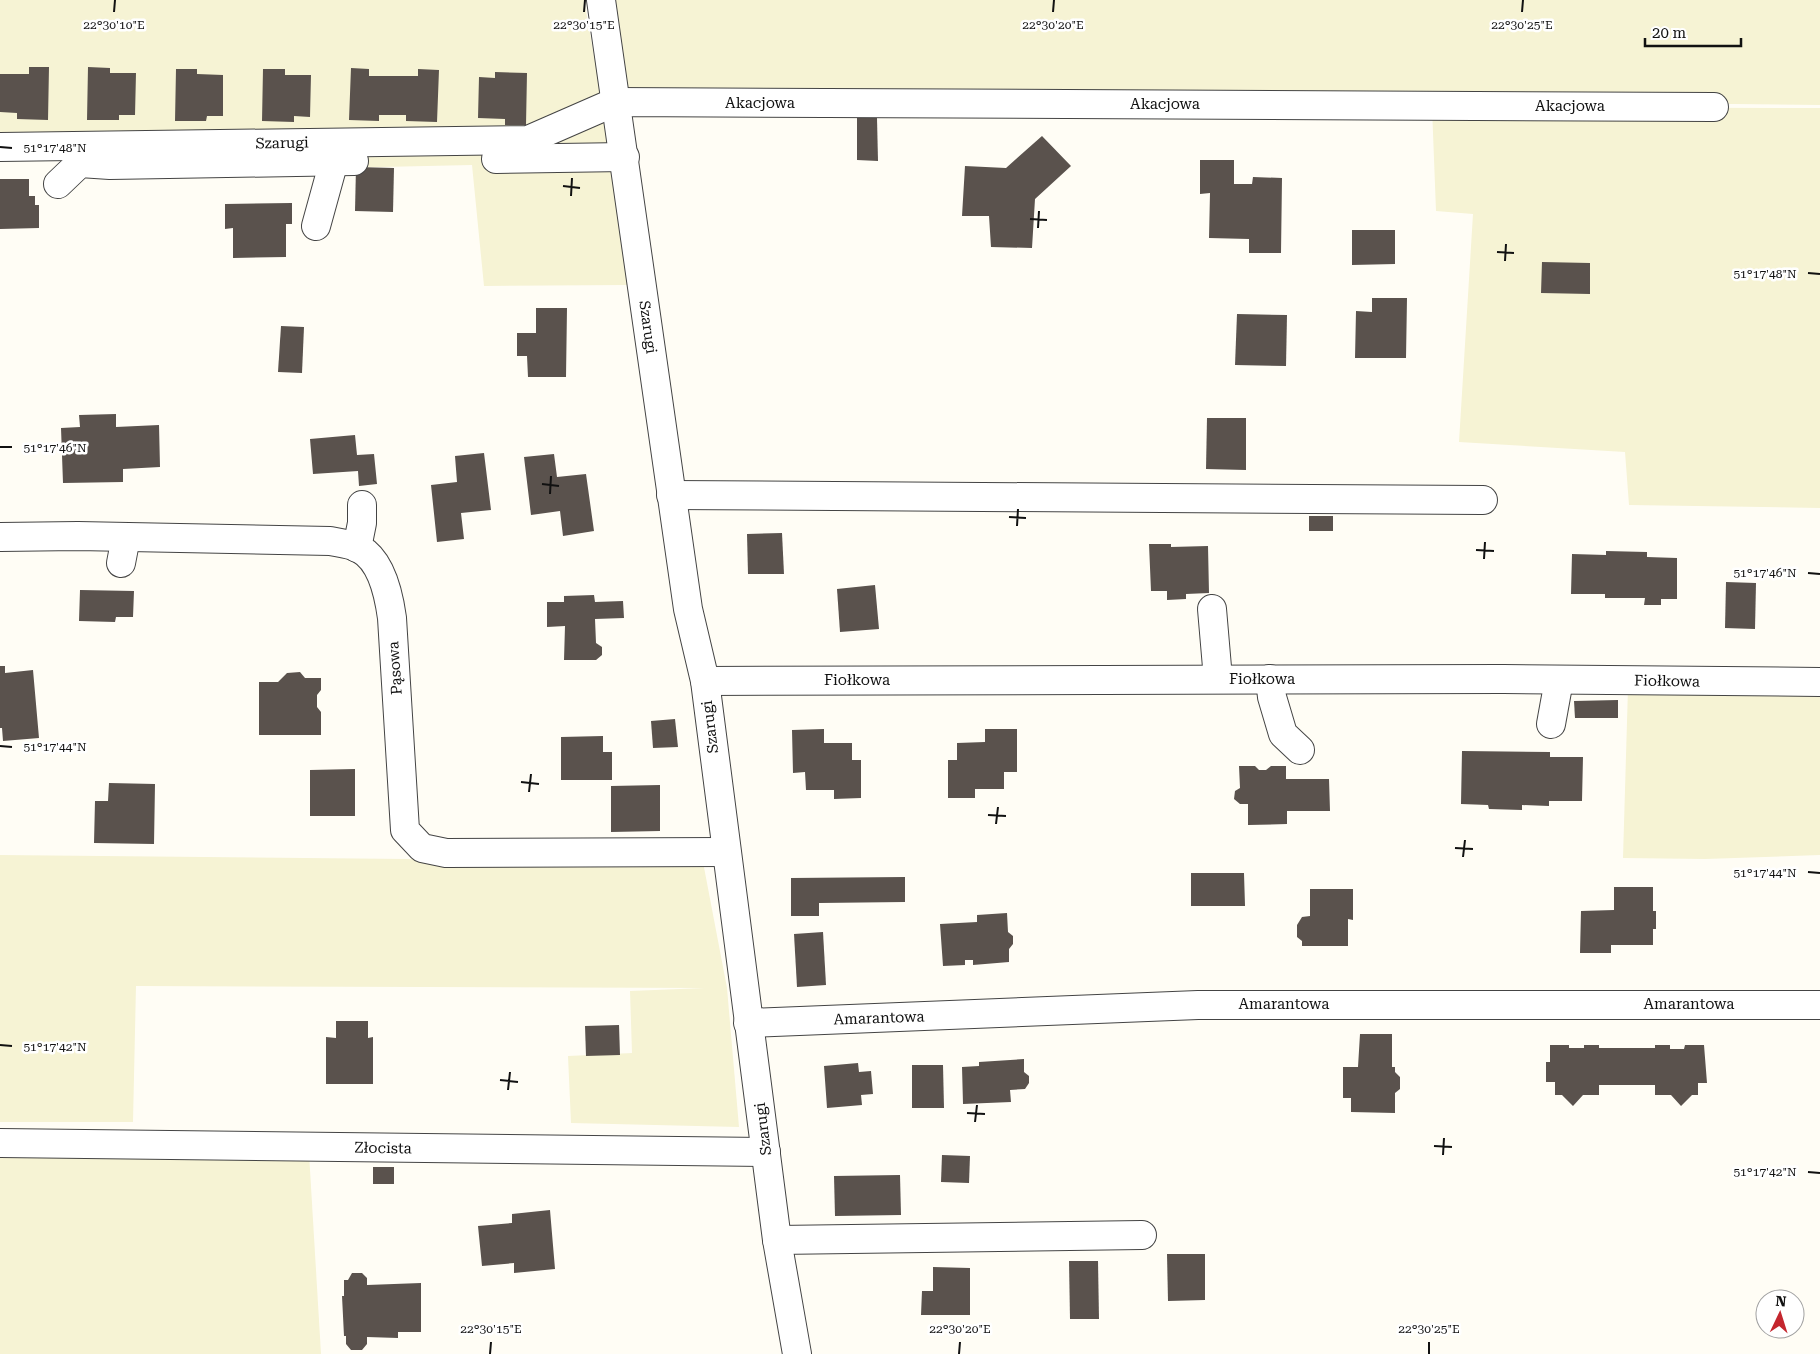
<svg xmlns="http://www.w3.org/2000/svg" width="1820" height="1354" viewBox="0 0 1820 1354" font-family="'Roboto Serif',serif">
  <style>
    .farmland { fill: #f6f3d4 }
    .building { fill: #5a524d }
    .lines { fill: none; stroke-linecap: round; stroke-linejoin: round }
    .minor-casing { stroke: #444; stroke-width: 30 }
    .minor { stroke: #fff; stroke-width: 28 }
    .ticks { fill: none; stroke: #111; stroke-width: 2 }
    .labels { text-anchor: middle; stroke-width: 5; stroke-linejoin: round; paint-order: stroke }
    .street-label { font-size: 15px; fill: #111; stroke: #fff }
    .ticks-label { font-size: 12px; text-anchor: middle; fill: #111; stroke: #fff; stroke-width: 5; stroke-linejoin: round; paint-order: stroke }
  </style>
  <rect width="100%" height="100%" fill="#fffdf5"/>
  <g class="farmland">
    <path d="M0 0H584L613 162 627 285 484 286 472 165 290 169 80 144 0 143Z"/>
    <path d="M609 0H1820V105L624 92Z"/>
    <path d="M1432 107 1820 108V508L1629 505 1625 452 1459 442 1473 214 1436 211Z"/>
    <path d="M1628 688 1820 690V855L1705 859 1623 858Z"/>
    <path d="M0 855 703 862 727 988 739 1127 571 1123 568 1056 632 1053 630 991 705 988 136 986 133 1122H0Z"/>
    <path d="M0 1145 309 1153 321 1354H0Z"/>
  </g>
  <g class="building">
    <path d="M29 67H49L48 120 17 119V113L0 112V74H29Z"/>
    <path d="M88 67 110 68V73H136L135 115H119V120H87Z"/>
    <path d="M351 68 369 69V76H418V69L439 70 437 122 406 121V115H379V121L349 120Z"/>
    <path d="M176 69H197V74L223 75V116H207L206 121H175Z"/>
    <path d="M263 69H285V75H311L310 117 294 116V122L262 121Z"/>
    <path d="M495 72 527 73 526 125H505V119L478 118 479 77 495 78Z"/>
    <path d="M857 118H877L878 161 857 160Z"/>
    <path d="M1042 136 1071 166 1035 199 1032 248 991 247 989 216H962L965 166 1006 168Z"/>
    <path d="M1200 160H1234V184H1252L1253 177 1282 178 1281 253H1249V239L1209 238 1210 193 1200 194Z"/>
    <path d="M356 167 394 168 393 212 355 211Z"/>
    <path d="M0 179H29V196H35V205H39V228L0 229Z"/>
    <path d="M292 203V224H286V257L233 258V228L225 229V204Z"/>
    <path d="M1352 230H1395V264L1352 265Z"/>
    <path d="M1542 262 1590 263V294L1541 293Z"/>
    <path d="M1372 298H1407L1406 358H1355L1356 311 1372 312Z"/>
    <path d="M536 308H567L566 377H528L527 356H517V333H536Z"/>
    <path d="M1237 314 1287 315 1286 366 1235 365Z"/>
    <path d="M281 326 304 327 302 373 278 372Z"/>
    <path d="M116 414V427L159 425 160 467 123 469V482L63 483 61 428 80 427 79 415Z"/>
    <path d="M1207 418H1246V470L1206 469Z"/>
    <path d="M355 435 357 455 374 454 377 484 359 486 358 471 313 474 310 439Z"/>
    <path d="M484 453 491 510 461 513 464 539 437 542 431 485 457 482 455 456Z"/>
    <path d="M554 454 557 477 586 474 594 531 563 536 560 511 531 515 524 457Z"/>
    <rect x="1309" y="516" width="24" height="15"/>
    <path d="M782 533 784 574H748L747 534Z"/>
    <path d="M1149 544H1171V547L1208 546 1209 593 1186 594V599L1167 600V591H1151Z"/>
    <path d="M1606 551 1647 552V557L1677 558V599H1661V605H1644L1645 598H1605V594H1571L1572 554 1606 555Z"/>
    <path d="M1726 582 1756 583 1755 629 1725 628Z"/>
    <path d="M875 585 879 629 840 632 837 589Z"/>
    <path d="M80 590 134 591 133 617H116L115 622 79 621Z"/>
    <path d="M594 595 595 602 623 601 624 618 595 619 596 643 602 647V655L596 660H564L565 626 547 627V602H564V596Z"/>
    <path d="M0 666H5V673L33 670 39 738 3 741 2 728H0Z"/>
    <path d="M300 672 305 678H321V690L317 695V707L321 712V735H259V682H278L287 673Z"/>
    <path d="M1618 700V718H1575L1574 701Z"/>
    <path d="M675 719 678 747 653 748 651 721Z"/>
    <path d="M824 729V743H852V760H861V798L834 799V790H806L805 772 793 773 792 730Z"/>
    <path d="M985 729H1017V772H1004V789H975V798H948V760H957V743L985 742Z"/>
    <path d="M603 736V752H612V780H561V737Z"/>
    <path d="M1462 751 1550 752V757H1583L1582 801H1549V806L1522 805V810L1489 809 1488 805 1461 804Z"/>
    <path d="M1239 766H1255L1259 770H1266L1271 766H1286V779H1329L1330 811H1287V824L1248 825V804H1240L1234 799 1235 791 1240 788Z"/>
    <path d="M355 769V816H310V770Z"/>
    <path d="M109 783 155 784 154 844 94 843 95 801H108Z"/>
    <path d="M660 785V831L611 832V786Z"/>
    <path d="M1191 873H1244L1245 906H1191Z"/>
    <path d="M905 877V902L819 903V916H791V878Z"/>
    <path d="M1614 887H1653V911H1656V929H1653V945H1611V953H1580L1581 911 1614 910Z"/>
    <path d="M1310 889H1353V920L1348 919V946H1302V941L1297 937V925L1302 917 1310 916Z"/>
    <path d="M1007 913 1008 932 1013 936V944L1009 949V962L973 965V960H965V965L943 966 940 924 977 922V915Z"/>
    <path d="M823 932 826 985 797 987 794 934Z"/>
    <path d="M336 1021H368V1038L373 1037V1084H326V1037L336 1038Z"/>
    <path d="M619 1025 620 1055 586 1056 585 1026Z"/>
    <path d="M1360 1034H1392V1067H1395V1072L1400 1077V1089L1395 1093V1113L1351 1112V1098H1343V1067H1358Z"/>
    <path d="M1550 1045H1569V1048H1584V1045H1599V1048H1655V1045H1670V1049H1684L1685 1045H1704L1707 1083H1698V1095H1692L1681 1106 1671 1095H1655V1085H1599V1095H1583L1573 1106 1562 1095H1555V1082H1546V1062H1550Z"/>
    <path d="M1024 1059V1072L1029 1076V1083L1025 1089 1010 1090 1011 1102 963 1104 962 1067 979 1066V1062Z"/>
    <path d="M858 1063 859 1072 871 1071 873 1094 861 1095 862 1105 827 1108 824 1066Z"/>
    <path d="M912 1065H943L944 1108H912Z"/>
    <path d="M942 1155 970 1156 969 1183 941 1182Z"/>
    <rect x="373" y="1167" width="21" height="17"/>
    <path d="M900 1175 901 1215 835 1216 834 1176Z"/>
    <path d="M550 1210 555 1269 514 1273V1263L482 1266 478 1226 512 1223V1214Z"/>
    <path d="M1167 1254H1205V1300L1168 1301Z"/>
    <path d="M1069 1261H1098L1099 1319H1070Z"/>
    <path d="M933 1267 970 1268V1315H921L922 1291H933Z"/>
    <path d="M352 1273H362L367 1278V1285L421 1283V1332H398V1338L367 1337V1344L362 1350H351L346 1344V1336H344L342 1296H344V1280H348Z"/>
  </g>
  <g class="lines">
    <defs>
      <g id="minor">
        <path d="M601 0 688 609 705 681 777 1240 797 1354"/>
        <path d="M0 147 528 140 615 102 1714 107"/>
        <path d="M496 159 625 157"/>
        <path d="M58 184 80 163 110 165 354 161"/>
        <path d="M316 226 332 168V161"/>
        <path d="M671 495 1483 500"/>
        <path d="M0 537 78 536 330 541C340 543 352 544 360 549 382 561 389 596 392 618L405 830 422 848 446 853 725 852"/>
        <path d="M357 548 362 523V505"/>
        <path d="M121 563 126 537"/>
        <path d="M1212 609 1218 679"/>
        <path d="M1270 679 1272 697 1283 734 1300 750"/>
        <path d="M705 681 1503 679 1820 682"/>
        <path d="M1551 724 1559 680"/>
        <path d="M748 1023 1198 1005H1820"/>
        <path d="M0 1143 766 1152"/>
        <path d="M777 1240 1142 1235"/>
      </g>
    </defs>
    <use href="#minor" class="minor-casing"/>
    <use href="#minor" class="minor"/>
  </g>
  <path class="ticks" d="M114 12 115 0M584 12 585 0M1053 12 1054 0M1522 12 1523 0M0 147 12 148M563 186 580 188M571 196 572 178M1030 219 1047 220M1038 228 1039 211M1497 252 1514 253M1505 261 1506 244M1808 273 1820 274M0 447H12M542 484 559 486M550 494 551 476M1009 517 1026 518M1017 526 1018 509M1476 550 1494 551M1484 559 1485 542M1808 573 1820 574M0 746 12 747M521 782 539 784M529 792 531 774M988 815 1006 816M996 824 998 807M1455 848 1473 849M1463 857 1465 840M1808 872 1820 873M0 1045 12 1046M500 1080 518 1082M508 1090 510 1072M967 1113 985 1114M975 1122 977 1105M1434 1146 1452 1147M1443 1155 1444 1138M1808 1172 1820 1173M490 1354 491 1342M959 1354 960 1342M1429 1354V1342"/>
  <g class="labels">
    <g class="street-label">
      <text x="760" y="108">Akacjowa</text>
      <text x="1165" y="109">Akacjowa</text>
      <text x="1570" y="111">Akacjowa</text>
      <text transform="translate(282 143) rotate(-1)" y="5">Szarugi</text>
      <text transform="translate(648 327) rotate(82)" y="5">Szarugi</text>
      <text transform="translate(395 668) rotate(-94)" y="5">Pąsowa</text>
      <text x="1262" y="684">Fiołkowa</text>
      <text x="857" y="685">Fiołkowa</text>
      <text transform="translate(1667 681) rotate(1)" y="5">Fiołkowa</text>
      <text transform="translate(710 727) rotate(-97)" y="5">Szarugi</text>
      <text x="1284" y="1009">Amarantowa</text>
      <text x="1689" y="1009">Amarantowa</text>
      <text transform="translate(879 1018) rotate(-2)" y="5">Amarantowa</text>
      <text transform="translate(763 1129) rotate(-97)" y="5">Szarugi</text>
      <text transform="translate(383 1148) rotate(1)" y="5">Złocista</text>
    </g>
  </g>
  <g class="ticks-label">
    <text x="114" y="29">22°30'10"E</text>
    <text x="584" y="29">22°30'15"E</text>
    <text x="1053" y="29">22°30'20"E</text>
    <text x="1522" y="29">22°30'25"E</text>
    <text x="55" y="152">51°17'48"N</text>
    <text x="1765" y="278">51°17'48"N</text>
    <text x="55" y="452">51°17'46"N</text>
    <text x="1765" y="577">51°17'46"N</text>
    <text x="55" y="751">51°17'44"N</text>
    <text x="1765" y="877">51°17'44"N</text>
    <text x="55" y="1051">51°17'42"N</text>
    <text x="1765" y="1176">51°17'42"N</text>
    <text x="491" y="1333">22°30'15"E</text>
    <text x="960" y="1333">22°30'20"E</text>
    <text x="1429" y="1333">22°30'25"E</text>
  </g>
  <g transform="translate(1780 1314) rotate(4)"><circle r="24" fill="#ffffff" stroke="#a0a0a0"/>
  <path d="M0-4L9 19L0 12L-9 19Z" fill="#c4262e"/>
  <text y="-8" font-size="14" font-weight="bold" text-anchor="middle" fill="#111111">N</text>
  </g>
  <path d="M1645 38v8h96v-8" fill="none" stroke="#111111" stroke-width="2.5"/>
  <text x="1652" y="38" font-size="15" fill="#111111" stroke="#ffffff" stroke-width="4" paint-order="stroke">20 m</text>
</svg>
